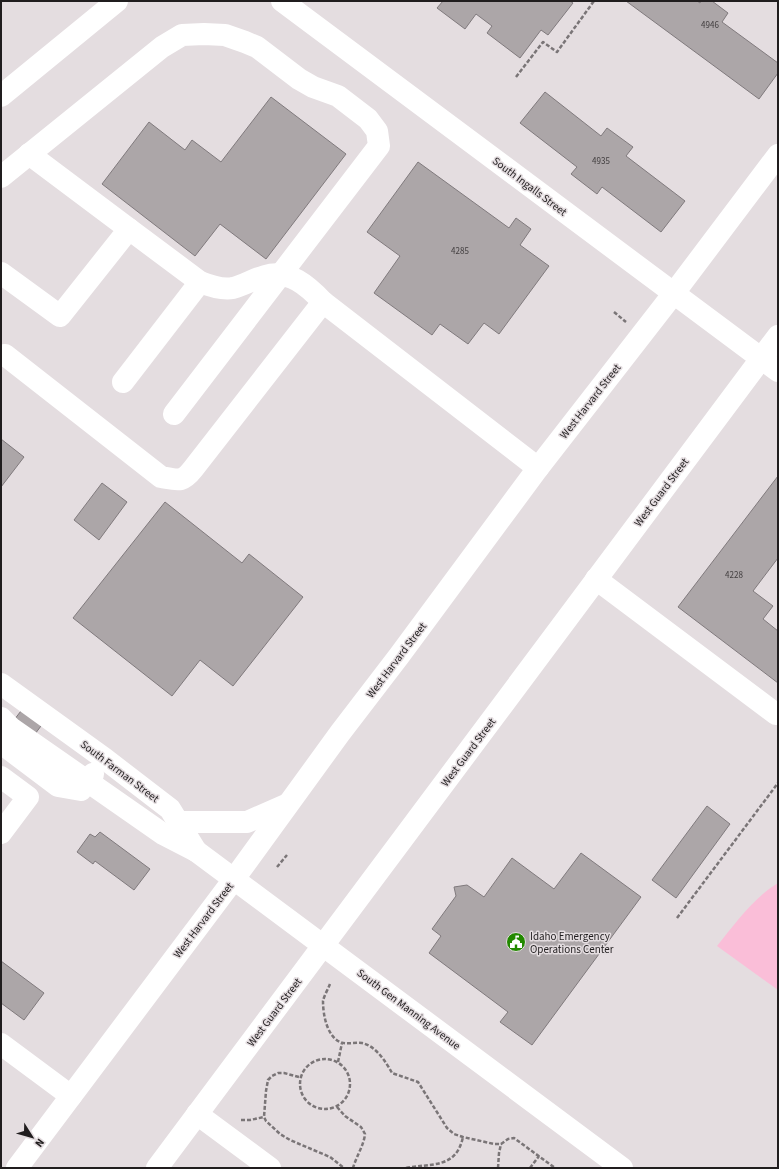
<svg xmlns="http://www.w3.org/2000/svg" width="779" height="1169" viewBox="0 0 779 1169" font-family="'Source Sans 3',sans-serif">
  <style>
    .green { fill: #fabed8 }
    .building { fill: #aca6a8; stroke: #807a7d }
    .lines { fill: none; stroke-linecap: round; stroke-linejoin: round }
    .path { stroke: #7a7577; stroke-width: 2.5; stroke-dasharray: 4 2; stroke-linecap: butt }
    .minor { stroke: #fff; stroke-width: 22 }
    .labels { text-anchor: middle; stroke-width: 3; stroke-linejoin: round; paint-order: stroke }
    .number-label { font-size: 9px; fill: #433f40 }
    .street-label { font-size: 11px; fill: #201d1e; stroke: #e4dde0 }
    .poi-label { font-size: 11px; fill: #201d1e; stroke: #e4dde0; text-anchor: start }
  </style>
  <rect width="100%" height="100%" fill="#e4dde0"/>
  <path class="green" d="M778 883V990L717 946C735 924 753 898 778 883Z"/>
  <g class="building">
    <path d="M443 1H570L573 3 548 35 541 30 520 58 487 33 492 26 476 14 465 29 437 8Z"/>
    <path d="M626 1H697L700 3 701 1H712L728 13 722 22 778 63V73L759 99Z"/>
    <path d="M545 92 601 136 607 128 633 147 626 156 685 201 661 232 602 187 597 194 571 174 577 167 520 123Z"/>
    <path d="M271 97 346 154 266 259 220 224 195 256 102 184 149 122 185 150 192 140 221 162Z"/>
    <path d="M418 162 509 228 516 218 531 229 520 245 549 266 499 334 484 323 468 344 440 324 432 335 374 293 400 256 367 232Z"/>
    <path d="M1 439 24 457 1 487Z"/>
    <path d="M778 476V558L753 591 773 606 763 619 778 631V683L678 607Z"/>
    <path d="M102 483 127 502 99 540 74 520Z"/>
    <path d="M165 502 242 563 249 554 303 597 233 686 200 660 172 696 73 618Z"/>
    <path d="M24 707 44 722 14 762 1 737Z"/>
    <path d="M707 806 730 824 676 898 652 880Z"/>
    <path d="M100 832 150 869 134 890 95 861 93 864 77 852 90 834 95 837Z"/>
    <path d="M581 853 641 897 532 1045 500 1022 508 1012 429 953 441 936 432 929 456 896 454 887 467 885 484 897 512 858 554 889Z"/>
    <path d="M1 961 44 993 24 1020 1 1003Z"/>
  </g>
  <g class="lines">
    <g class="path">
      <path d="M516 77 543 42 557 52 594 1"/>
      <path d="M614 312 626 322"/>
      <path d="M277 867 287 855"/>
      <path d="M677 918 778 783"/>
      <path d="M330 984C328 989 324 996 323 1001 323 1015 327 1036 340 1042 347 1045 355 1042 362 1043 376 1046 386 1062 392 1073L418 1082 447 1128 454 1134 463 1137 494 1144H501L508 1139 514 1138 555 1168"/>
      <circle cx="325" cy="1084" r="25"/>
      <path d="M338 1062 342 1043"/>
      <path d="M299 1077 284 1073H278L272 1076 268 1080 266 1091 264 1117 266 1121 280 1134 290 1140 330 1157 344 1168"/>
      <path d="M337 1107 345 1116 361 1127 365 1134C364 1145 356 1157 353 1168"/>
      <path d="M241 1120H250L264 1117"/>
      <path d="M406 1168C432 1163 456 1169 463 1137"/>
      <path d="M498 1168 499 1153 501 1144"/>
      <path d="M530 1168 539 1156"/>
    </g>
    <g class="minor">
      <path d="M282 1 778 371"/>
      <path d="M1 96 117 1"/>
      <path d="M1 177 162 47 182 35 204 34 225 35 245 42 257 47 299 79 313 87 338 96 368 119 377 131 379 146 174 414"/>
      <path d="M129 229 200 282C210 286 223 290 233 288 244 285 254 279 265 276 289 269 308 286 323 302L538 468"/>
      <path d="M1 273 60 316 129 229 29 154"/>
      <path d="M5 355 161 477C178 480 182 483 193 469L323 302"/>
      <path d="M123 382 200 282"/>
      <path d="M596 579 776 714H778"/>
      <path d="M1 684 105 759 170 809 196 851"/>
      <path d="M1 718 11 728 163 834 196 851 622 1168"/>
      <path d="M1 743 58 786 81 790 93 774"/>
      <path d="M1 777 28 797 1 833"/>
      <path d="M178 822H247L288 804"/>
      <path d="M1 1044 71 1096"/>
      <path d="M197 1114 270 1168"/>
      <path d="M17 1168 234 879 340 733 399 656 538 468 674 293 778 155"/>
      <path d="M157 1168 778 336"/>
    </g>
  </g>
  <defs>
    <symbol id="civic-disc" viewBox="-11 -11 22 22"><circle r="9.5" fill="#228900" stroke="#e4dde0"/><path d="M-.6-6.5H3V-4.5H.6V-3L4-1V1h2V6H-6V1h2V-1L-.6-3ZM-1.2 2.5V6h2.4V2.5Z" fill="#fff"/></symbol>
  </defs>
  <g fill-rule="evenodd">
    <use href="#civic-disc" x="505" y="931" width="22" height="22"/>
  </g>
  <g class="labels">
    <g class="number-label">
      <text x="710" y="28">4946</text>
      <text x="601" y="164">4935</text>
      <text x="460" y="254">4285</text>
      <text x="734" y="578">4228</text>
    </g>
    <g class="street-label">
      <text transform="translate(530 186) rotate(37)" y="4">South Ingalls Street</text>
      <text transform="translate(590 401) rotate(-52)" y="4">West Harvard Street</text>
      <text transform="translate(661 492) rotate(-53)" y="4">West Guard Street</text>
      <text transform="translate(396 660) rotate(-53)" y="4">West Harvard Street</text>
      <text transform="translate(468 752) rotate(-53)" y="4">West Guard Street</text>
      <text transform="translate(120 771) rotate(37)" y="4">South Farman Street</text>
      <text transform="translate(203 920) rotate(-53)" y="4">West Harvard Street</text>
      <text transform="translate(409 1009) rotate(37)" y="4">South Gen Manning Avenue</text>
      <text transform="translate(274 1012) rotate(-53)" y="4">West Guard Street</text>
    </g>
    <g class="poi-label">
      <text x="530" y="940">Idaho Emergency<tspan x="530" dy="13">Operations Center</tspan></text>
    </g>
  </g>
  <rect width="779" height="1169" fill="none" stroke="#201d1e" stroke-width="4"/>
  <g transform="translate(32 1137) rotate(127)" stroke="#e4dde0" stroke-width="3" paint-order="stroke">
  <path d="M0-3L7 15L0 10L-7 15Z" fill="#201d1e"/>
  <text y="-6" font-size="11" font-weight="bold" text-anchor="middle" fill="#201d1e">N</text>
  </g>
</svg>
